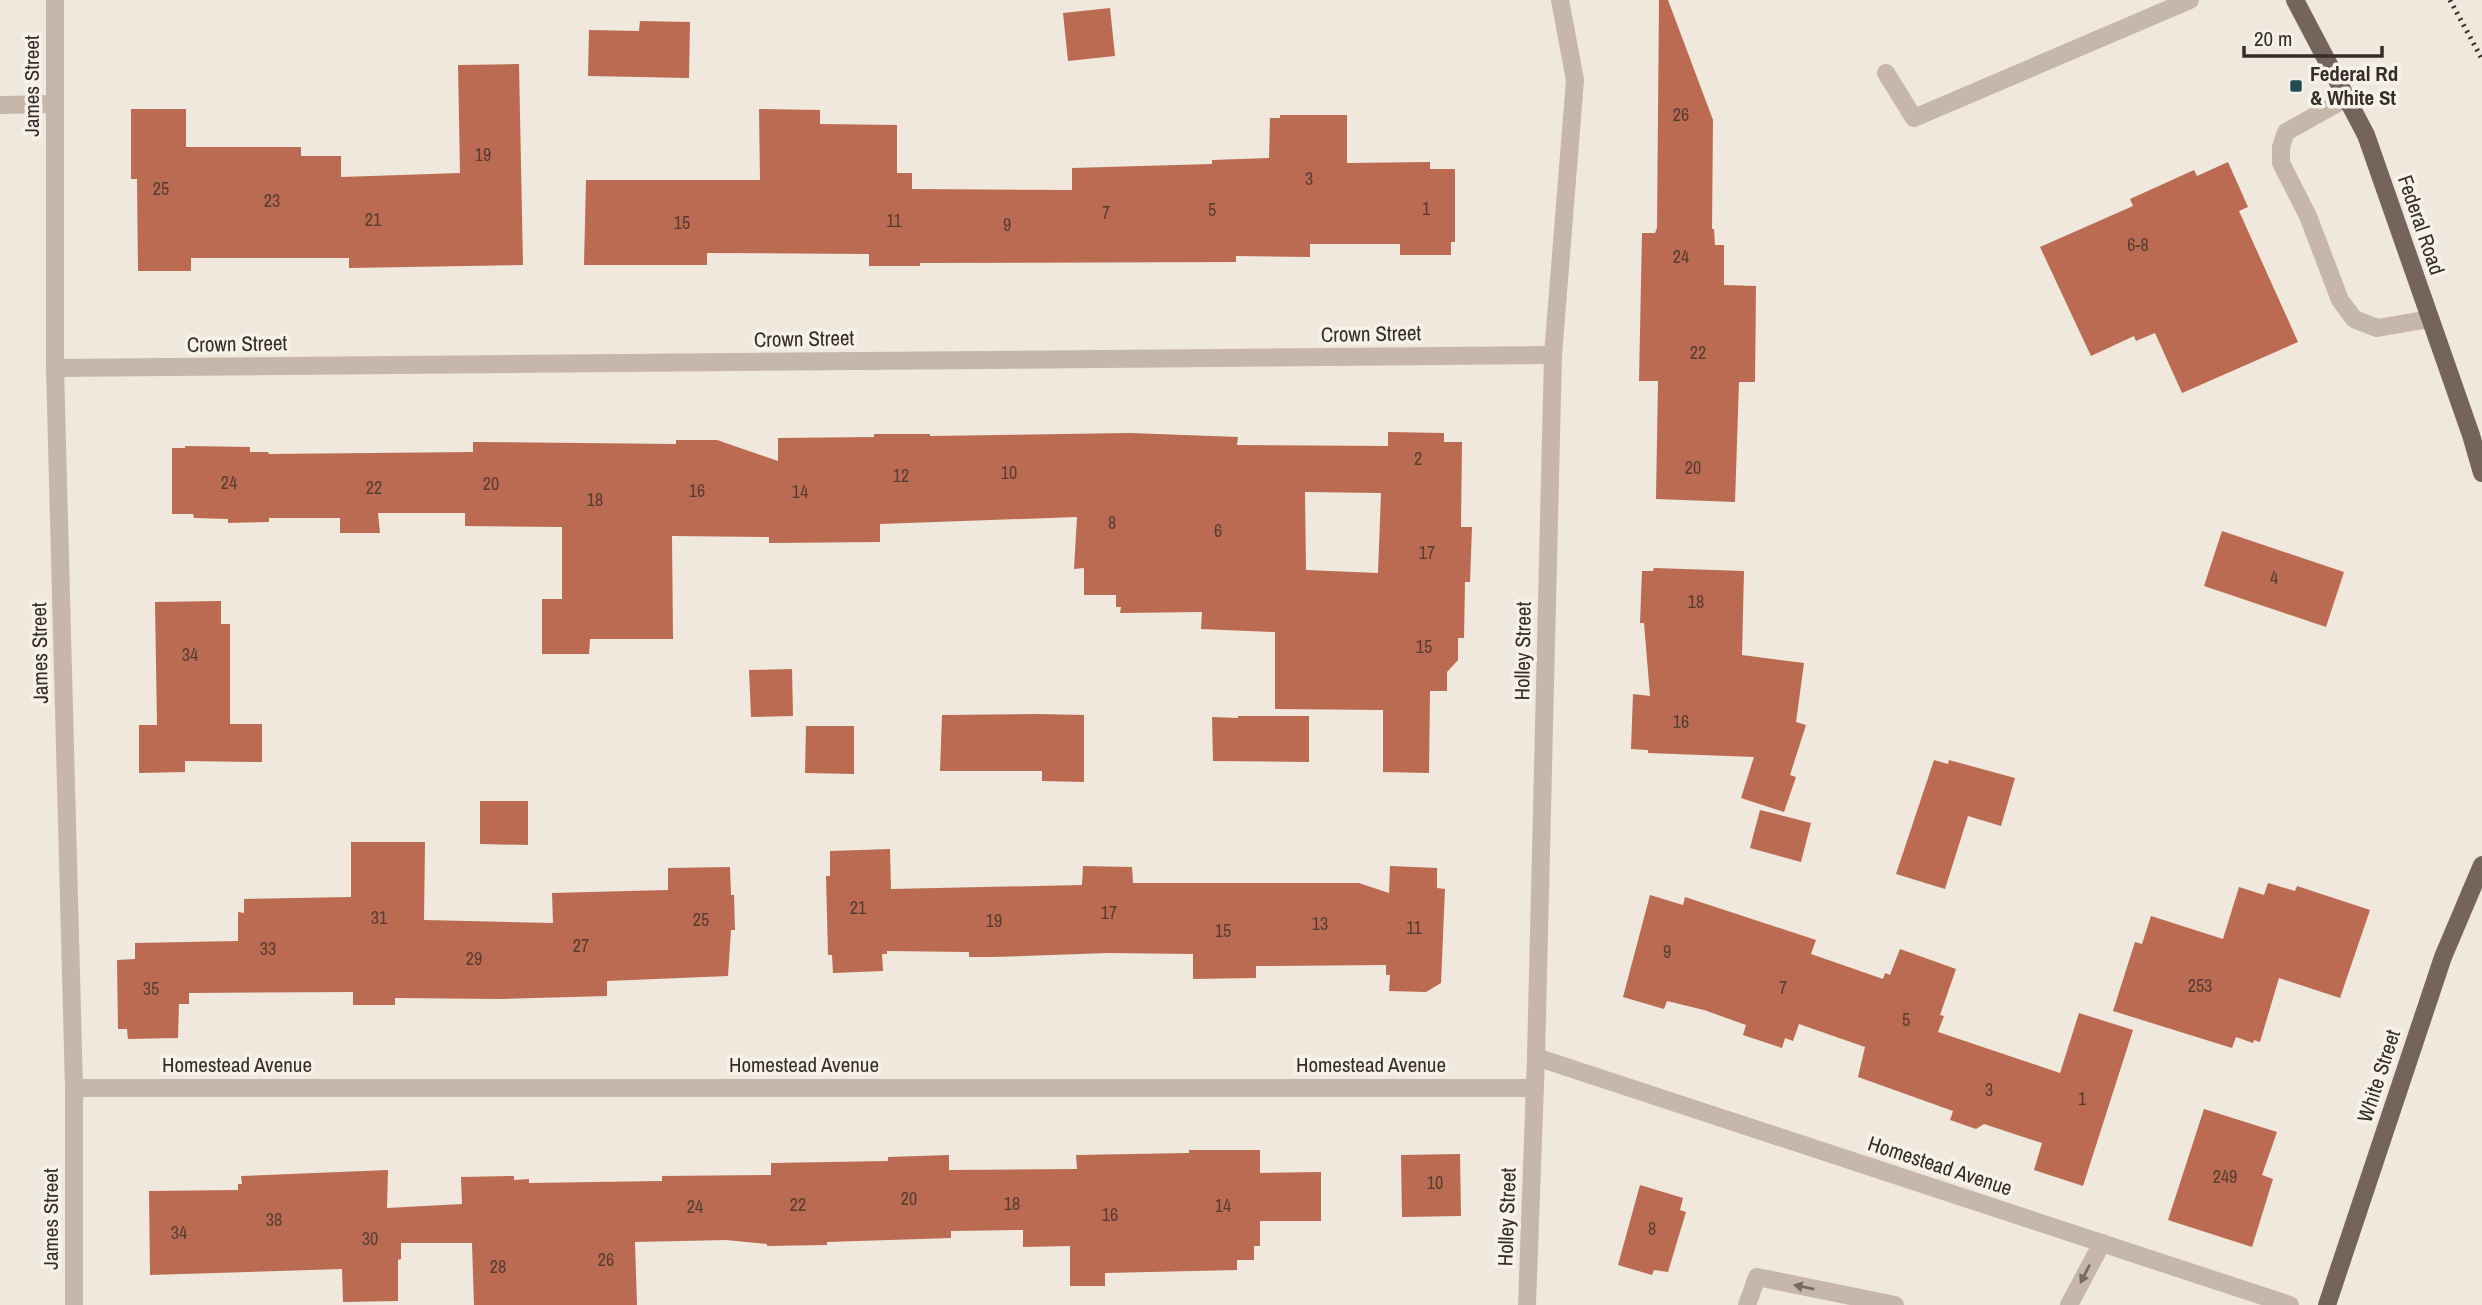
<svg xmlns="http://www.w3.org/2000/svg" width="2482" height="1305" viewBox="0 0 2482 1305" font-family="'Archivo Narrow',sans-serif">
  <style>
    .building { fill: #ba6b51; fill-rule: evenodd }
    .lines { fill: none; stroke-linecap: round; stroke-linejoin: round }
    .minor { stroke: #c6b7aa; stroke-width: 18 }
    .major { stroke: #75645b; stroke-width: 18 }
    .rail { stroke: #352d29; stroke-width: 5; stroke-dasharray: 2 5; stroke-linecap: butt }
    .oneway { fill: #766b63 }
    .poi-dot { fill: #224e52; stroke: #f8f1e9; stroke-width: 2.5 }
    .labels { text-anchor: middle; stroke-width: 7; stroke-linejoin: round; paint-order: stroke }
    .number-label { font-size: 18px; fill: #563c33 }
    .poi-label { font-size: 21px; font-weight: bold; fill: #352d29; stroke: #f8f1e9; text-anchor: start }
    .street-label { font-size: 21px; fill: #352d29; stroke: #f8f1e9 }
  </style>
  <rect width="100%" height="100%" fill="#f0e7dd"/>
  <g class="building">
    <path d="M1659 0H1668L1713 120 1712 229H1714L1715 245H1724V285L1756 286 1755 382H1739L1735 502 1656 499 1658 381H1639L1642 233H1655L1657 228Z"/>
    <path d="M1110 8 1115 56 1068 61 1063 13Z"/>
    <path d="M640 21 690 22 689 78 588 76 589 30 639 31Z"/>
    <path d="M519 64 523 265 349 268V258H191V271H138L137 179H131V109H186V147H301V156H341V177L460 173 458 65Z"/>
    <path d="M759 109 820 110V124L897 125V173H912V189L1072 190V168L1212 164V160L1269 158 1270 118H1280V115H1347V163L1430 162V169H1455V242H1451V255H1400V244H1310V257L1236 256V262L920 263V266H869V254L707 253V265H584L586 180H760Z"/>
    <path d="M2228 162 2248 207 2239 211 2298 342 2182 393 2155 333 2136 341 2134 336 2091 356 2040 247 2133 206 2130 199 2194 170 2197 176Z"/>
    <path d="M1388 432 1444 433V442H1462L1461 527H1472L1470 582H1465L1464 638H1458V660L1447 672V691H1430L1429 773 1383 772V710L1275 709V632L1201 629 1202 612 1120 613 1121 607H1116V595H1084V568L1074 569 1077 517 880 524V542L769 543V537L672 536 673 639H590L589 654H542V599H562V527L465 526V513H378L380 533H340V518H269V522L228 523V519L194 518 193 514H172V448H185V446L250 447V452H268L269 454 473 452V442L676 444V440H717L778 461V438L874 437V434H930V436L1130 433 1238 437 1237 445 1388 446ZM1305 492 1381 493 1378 573 1306 570Z"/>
    <path d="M2222 531 2344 572 2326 627 2204 586Z"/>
    <path d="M1654 568 1744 571 1742 655 1804 663 1796 722 1806 725 1790 775 1796 777 1784 812 1741 798 1754 757 1648 753V750L1631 749 1633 694 1650 696 1644 623H1640L1642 571H1653Z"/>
    <path d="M221 601V624H230V724H262V762L185 761V772L139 773V725H157L155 602Z"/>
    <path d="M792 669 793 716 751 717 749 670Z"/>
    <path d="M1038 714 1084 715V782L1042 781V771H940L942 715Z"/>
    <path d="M1238 716H1309V762L1213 761 1212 717 1238 718Z"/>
    <path d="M806 726H854V774L805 773Z"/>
    <path d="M1934 760 1948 764 1949 760 2015 778 2001 826 1968 816 1945 889 1896 874Z"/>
    <path d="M480 801H528V845L480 844Z"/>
    <path d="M1760 810 1811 823 1801 862 1750 848Z"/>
    <path d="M351 842H425L424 920 553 923 552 893 668 890V868L730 867 731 895H734L735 930H731L728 976 607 981V996L501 999 395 998V1005H353V992L189 993V1004H179L178 1038 128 1039 127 1029H118L117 960 135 959V943L238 941V912L244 913V899L351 897Z"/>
    <path d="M890 849 891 889 1082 885 1083 866 1132 867 1133 883H1359L1389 893 1390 866 1437 868V888L1445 889 1441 983 1426 992 1389 991 1390 975H1386V965L1256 966V978L1193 979V954L1108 953 993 957H969V952L887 951V954H882L883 971 833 973 832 955H828L826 876H830V851Z"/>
    <path d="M2268 883 2295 891 2297 886 2370 910 2340 998 2279 978 2260 1042 2254 1040 2253 1043 2236 1037 2232 1048 2113 1011 2135 942 2142 944 2151 916 2223 939 2239 887 2264 895Z"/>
    <path d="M1650 895 1683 905 1685 897 1816 940 1811 954 1883 979 1885 973 1890 975 1900 949 1956 969 1940 1015 1944 1016 1938 1032 2060 1073 2079 1013 2133 1030 2083 1186 2034 1170 2042 1143 1984 1124 1976 1129 1950 1120 1953 1111 1858 1077 1865 1047 1799 1024 1793 1041 1785 1038 1782 1048 1743 1035 1746 1025 1704 1010 1667 1001 1664 1009 1623 997Z"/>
    <path d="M2204 1109 2277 1132 2262 1175 2273 1179 2252 1247 2168 1220Z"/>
    <path d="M1189 1150H1260V1173L1321 1172V1221H1260V1246H1254V1260H1237V1270L1105 1273V1286H1070V1246L1023 1247V1230L951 1231V1238L827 1242V1245L767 1246V1244L726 1240 635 1242 637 1305H474L472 1243H401V1259L398 1260V1301L343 1302 342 1269 150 1275 149 1191 238 1190V1184H242L241 1176 388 1170 387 1208 462 1204 461 1177 514 1176V1180L529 1179V1183L662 1181V1176L771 1175V1163L888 1161V1157L949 1155V1170L1077 1169 1076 1155 1189 1153Z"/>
    <path d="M1460 1154 1461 1216 1402 1217 1401 1155Z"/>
    <path d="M1640 1185 1683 1198 1680 1210 1686 1212 1668 1272 1654 1270 1652 1275 1618 1265Z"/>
  </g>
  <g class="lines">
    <g class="minor">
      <path d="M55 0V368L74 1088V1305"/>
      <path d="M1886 73 1914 118 2190 0"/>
      <path d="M2347 98 2286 132 2281 147V163L2308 216 2340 300 2354 319 2377 328 2430 319"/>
      <path d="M0 105 55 104"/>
      <path d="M55 368 1553 355"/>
      <path d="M1536 1057 2290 1305"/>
      <path d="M74 1088H1535"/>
      <path d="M1527 1305 1536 1057 1553 355 1575 80 1560 0"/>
      <path d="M1747 1305 1757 1277 1895 1305"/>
      <path d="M2069 1305 2102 1243"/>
    </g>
    <g class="major">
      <path d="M2295 0 2366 135 2471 435 2482 473"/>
      <path d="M2327 1305 2443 957 2482 865"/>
    </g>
    <path class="rail" d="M2450 0 2482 59"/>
  </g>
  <defs><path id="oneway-solid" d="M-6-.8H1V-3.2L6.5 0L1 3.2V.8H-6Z" transform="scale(1.75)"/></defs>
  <g class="oneway">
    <use href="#oneway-solid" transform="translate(2085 1274) rotate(117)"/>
    <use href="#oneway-solid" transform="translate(1804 1287) rotate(-169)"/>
  </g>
  <rect class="poi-dot" x="2289" y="79" width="14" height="14" rx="3.5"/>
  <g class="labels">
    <g class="number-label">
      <text x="1681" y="121">26</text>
      <text x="483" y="161">19</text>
      <text x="1309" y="185">3</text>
      <text x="161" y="195">25</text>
      <text x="272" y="207">23</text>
      <text x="1426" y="215">1</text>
      <text x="1212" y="216">5</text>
      <text x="1106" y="219">7</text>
      <text x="373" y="226">21</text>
      <text x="894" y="227">11</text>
      <text x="682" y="229">15</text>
      <text x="1007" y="231">9</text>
      <text x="2138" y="251">6-8</text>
      <text x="1681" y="263">24</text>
      <text x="1698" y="359">22</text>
      <text x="1418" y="465">2</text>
      <text x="1693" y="474">20</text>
      <text x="1009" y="479">10</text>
      <text x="901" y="482">12</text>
      <text x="229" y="489">24</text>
      <text x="491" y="490">20</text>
      <text x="374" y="494">22</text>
      <text x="697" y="497">16</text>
      <text x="800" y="498">14</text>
      <text x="595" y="506">18</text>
      <text x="1112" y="529">8</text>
      <text x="1218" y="537">6</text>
      <text x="1427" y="559">17</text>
      <text x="2274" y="584">4</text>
      <text x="1696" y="608">18</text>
      <text x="1424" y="653">15</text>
      <text x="190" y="661">34</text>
      <text x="1681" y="728">16</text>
      <text x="858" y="914">21</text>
      <text x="1109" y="919">17</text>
      <text x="379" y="924">31</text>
      <text x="701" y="926">25</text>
      <text x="994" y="927">19</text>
      <text x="1320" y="930">13</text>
      <text x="1414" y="934">11</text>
      <text x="1223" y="937">15</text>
      <text x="581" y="952">27</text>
      <text x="268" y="955">33</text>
      <text x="1667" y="958">9</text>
      <text x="474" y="965">29</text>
      <text x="2200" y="992">253</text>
      <text x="1783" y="994">7</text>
      <text x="151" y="995">35</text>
      <text x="1906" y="1026">5</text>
      <text x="1989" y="1096">3</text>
      <text x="2082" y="1105">1</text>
      <text x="2225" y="1183">249</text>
      <text x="1435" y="1189">10</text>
      <text x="909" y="1205">20</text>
      <text x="1012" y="1210">18</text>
      <text x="798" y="1211">22</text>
      <text x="1223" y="1212">14</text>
      <text x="695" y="1213">24</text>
      <text x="1110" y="1221">16</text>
      <text x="274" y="1226">38</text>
      <text x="1652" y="1235">8</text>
      <text x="179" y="1239">34</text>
      <text x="370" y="1245">30</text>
      <text x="606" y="1266">26</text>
      <text x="498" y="1273">28</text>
    </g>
    <g class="poi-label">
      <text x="2310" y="81">Federal Rd<tspan x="2310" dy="24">&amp; White St</tspan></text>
    </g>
    <g class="street-label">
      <text transform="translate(32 86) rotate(-90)" y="7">James Street</text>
      <text transform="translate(2421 225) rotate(71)" y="7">Federal Road</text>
      <text transform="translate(1371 334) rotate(-1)" y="7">Crown Street</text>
      <text transform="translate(804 339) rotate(-1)" y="7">Crown Street</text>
      <text transform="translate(237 344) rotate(-1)" y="7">Crown Street</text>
      <text transform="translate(1523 651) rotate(-89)" y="7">Holley Street</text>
      <text transform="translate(40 653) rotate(-91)" y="7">James Street</text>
      <text x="237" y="1072">Homestead Avenue</text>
      <text x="804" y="1072">Homestead Avenue</text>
      <text x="1371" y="1072">Homestead Avenue</text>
      <text transform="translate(2379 1076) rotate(-72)" y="7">White Street</text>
      <text transform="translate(1940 1166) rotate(18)" y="7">Homestead Avenue</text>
      <text transform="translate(1507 1217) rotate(-88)" y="7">Holley Street</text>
      <text transform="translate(51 1219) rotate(-90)" y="7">James Street</text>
    </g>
  </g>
  <path d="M2244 46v10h138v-10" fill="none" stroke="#352d29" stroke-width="3.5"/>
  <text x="2254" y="46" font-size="21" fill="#352d29" stroke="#f8f1e9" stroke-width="5" paint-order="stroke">20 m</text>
</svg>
